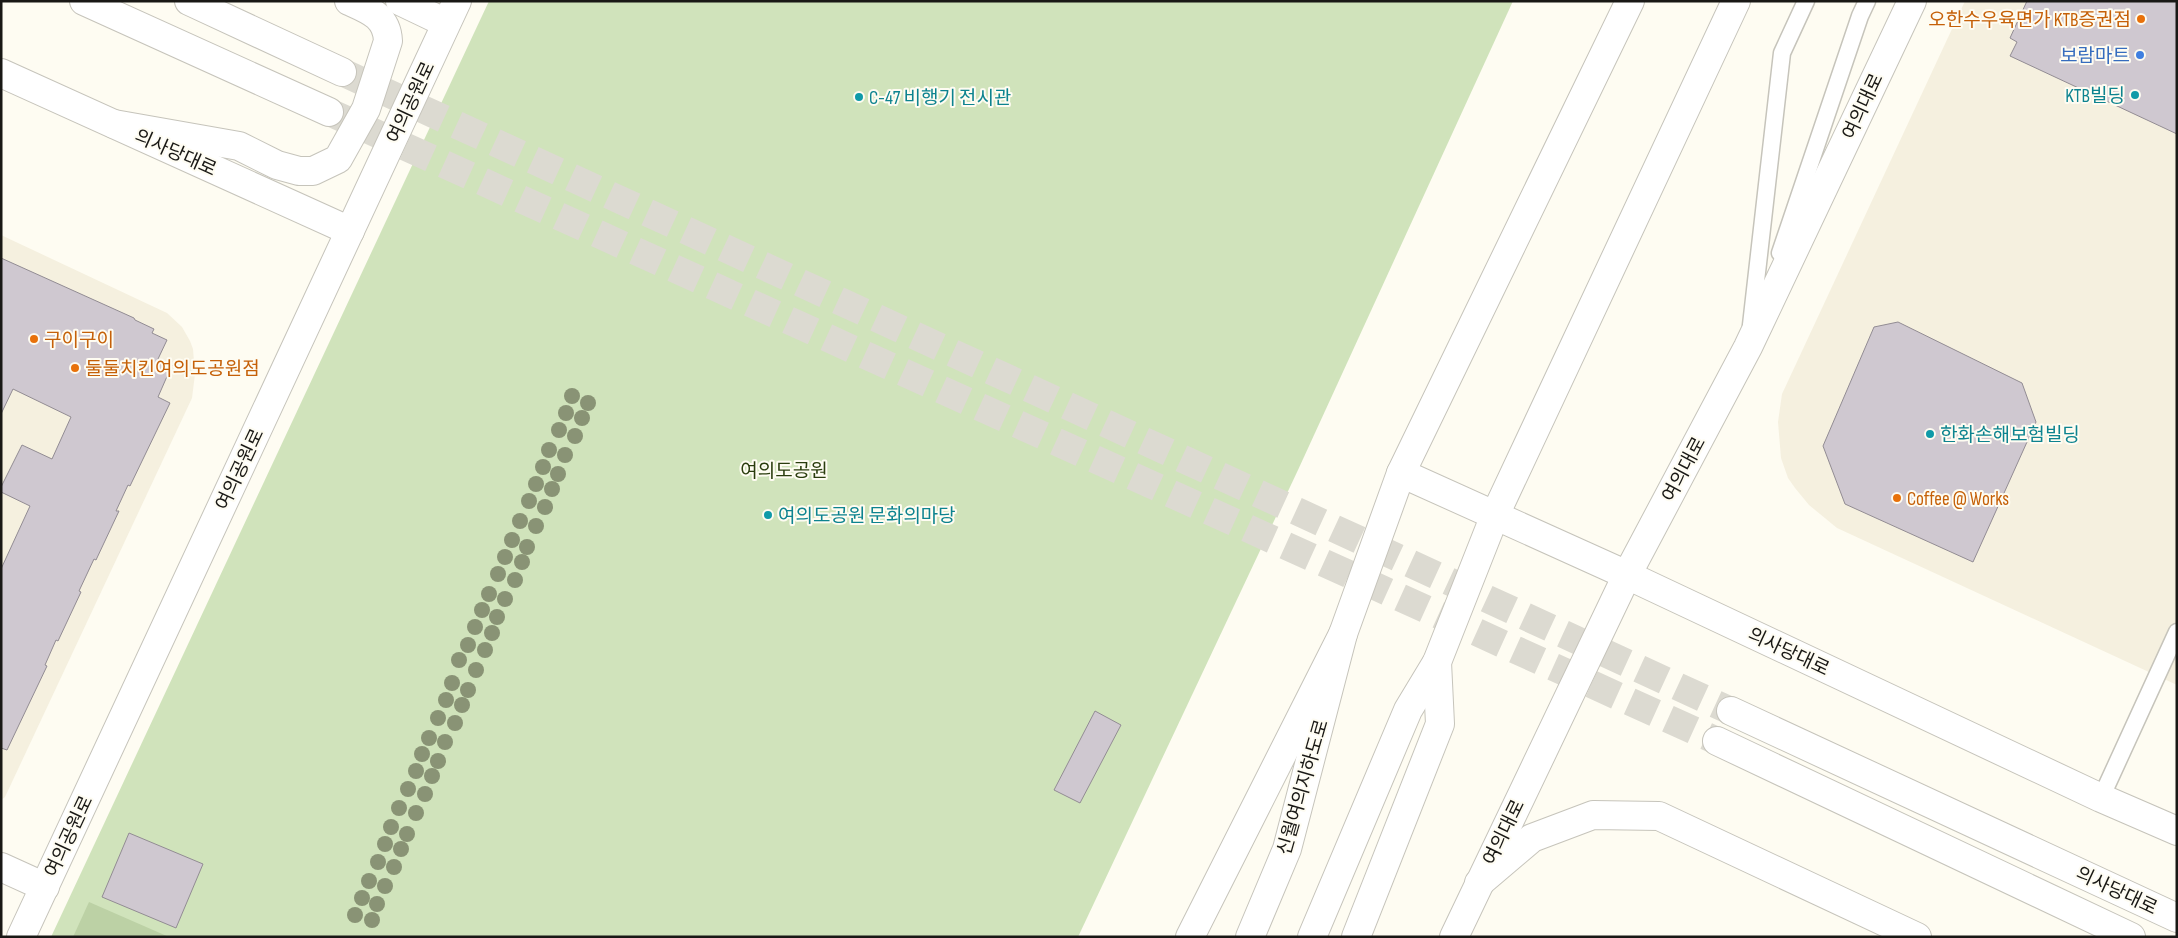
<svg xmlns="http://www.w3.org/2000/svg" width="2178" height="938" viewBox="0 0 2178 938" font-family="'Sofia Sans Condensed','Noto Sans KR',sans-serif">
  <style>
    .built { fill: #f5f0df }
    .green { fill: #d0e3bb }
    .forest { fill: #bcd1a5 }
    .building { fill: #cfc8d0; stroke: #928c93 }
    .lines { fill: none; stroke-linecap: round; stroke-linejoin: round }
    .secondary-tunnel { stroke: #dcdad1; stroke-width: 28; stroke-dasharray: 28 14; stroke-linecap: butt }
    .service-casing { stroke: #c6c4bb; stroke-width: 19 }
    .minor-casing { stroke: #c6c4bb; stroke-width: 30 }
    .tertiary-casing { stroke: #c6c4bb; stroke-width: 30 }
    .secondary-casing { stroke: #c6c4bb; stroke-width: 30 }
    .primary-casing { stroke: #c6c4bb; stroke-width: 30 }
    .trunk-casing { stroke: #c6c4bb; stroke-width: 30 }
    .service { stroke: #fff; stroke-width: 16 }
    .minor { stroke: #fff; stroke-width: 28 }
    .tertiary { stroke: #fff; stroke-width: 28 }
    .secondary { stroke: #fff; stroke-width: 28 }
    .primary { stroke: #fff; stroke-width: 28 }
    .trunk { stroke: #fff; stroke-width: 28 }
    .tree { fill: #899375 }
    .food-dot { fill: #e8710a; stroke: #fefcf2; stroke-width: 2 }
    .shop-dot { fill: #3f7fe0; stroke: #fefcf2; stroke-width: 2 }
    .culture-dot { fill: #0f9aa8; stroke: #fefcf2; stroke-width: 2 }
    .labels { text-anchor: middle; stroke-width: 4; stroke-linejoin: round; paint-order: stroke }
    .food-label { font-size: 19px; fill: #c56008; stroke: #fefcf2; text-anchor: start }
    .shop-label { font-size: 19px; fill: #366cbe; stroke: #fefcf2; text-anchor: end }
    .culture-label { font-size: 19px; fill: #0d838f; stroke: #fefcf2; text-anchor: start }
    .street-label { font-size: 19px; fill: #191815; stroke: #fefcf2 }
    .park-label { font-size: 19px; fill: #2a3d0e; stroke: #fefcf2 }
  </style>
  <rect width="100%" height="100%" fill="#fefcf2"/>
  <g class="built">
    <path d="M1965 1H2177V685L1837 528 1809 505 1795 488 1788 478 1781 458 1778 422 1782 394Z"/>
    <path d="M1 235 167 313 182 327 190 341 193 349 195 374 192 398 5 797 1 800Z"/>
  </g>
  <path class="green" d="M489 1H1513L1298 470 1078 937H51Z"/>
  <path class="forest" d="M89 902 169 937H73Z"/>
  <g class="building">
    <path d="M2027 1H2177V134L2010 56 2017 42 2010 38Z"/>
    <path d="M1 258 134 318 135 320 154 329 152 333 167 340 158 359 172 365 158 397 170 403 130 486 128 485 116 511H119L96 560 94 559 79 591 81 592 58 641 56 640 45 665 47 666 7 750 1 748V569L30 506 1 492V487L22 445 52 459 71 417 13 389 1 414Z"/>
    <path d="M1898 322 2022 383 2036 422 1973 562 1845 504 1823 446 1874 327Z"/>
    <path d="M1095 711 1121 725 1080 803 1054 790Z"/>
    <path d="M129 833 203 864 176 928 102 897Z"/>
  </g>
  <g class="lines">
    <g class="secondary-tunnel">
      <path d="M342 72 1731 711"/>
      <path d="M329 112 1717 741"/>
    </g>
    <defs>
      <g id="service">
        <path d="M1780 253 1860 16 1867 1"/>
        <path d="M1751 325 1782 53 1806 1"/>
        <path d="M2101 798 2177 632"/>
      </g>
      <path id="minor" d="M1 867 45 887"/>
      <path id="tertiary" d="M21 937 457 1"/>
      <g id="secondary">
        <path d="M84 1 329 112"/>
        <path d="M189 1 342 72"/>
        <path d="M400 1 446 23"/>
        <path d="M1 73 350 231"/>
        <path d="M114 124 239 146 277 165 299 171H313L338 159 366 109 388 41C387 16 369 10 349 1"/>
        <path d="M1627 575 2101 798 2177 831"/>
        <path d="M1731 711 2177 918"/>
        <path d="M1717 741 2131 937"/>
        <path d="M1479 883 1532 838 1593 815 1659 816 1917 937"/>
      </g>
      <g id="primary">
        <path d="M1401 473 1627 575"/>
        <path d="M1190 937 1343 634 1401 473 1630 1"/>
        <path d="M1312 937 1408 710 1437 662 1495 515 1736 1"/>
        <path d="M1454 937 1627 575 1748 347 1912 1"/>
      </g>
      <g id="trunk">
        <path d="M1250 937 1287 849 1343 634"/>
        <path d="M1356 937 1440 724 1437 662"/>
      </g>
    </defs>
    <use href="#service" class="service-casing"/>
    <use href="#minor" class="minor-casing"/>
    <use href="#tertiary" class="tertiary-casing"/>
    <use href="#secondary" class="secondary-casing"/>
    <use href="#primary" class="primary-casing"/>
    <use href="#trunk" class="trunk-casing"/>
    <use href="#service" class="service"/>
    <use href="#minor" class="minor"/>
    <use href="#tertiary" class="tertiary"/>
    <use href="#secondary" class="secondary"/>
    <use href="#primary" class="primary"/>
    <use href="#trunk" class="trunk"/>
  </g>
  <g class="tree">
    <circle cx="572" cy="396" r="8"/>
    <circle cx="588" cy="403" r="8"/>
    <circle cx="566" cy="413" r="8"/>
    <circle cx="582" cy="418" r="8"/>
    <circle cx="559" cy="430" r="8"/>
    <circle cx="575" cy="436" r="8"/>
    <circle cx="549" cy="450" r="8"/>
    <circle cx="565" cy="455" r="8"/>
    <circle cx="543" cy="467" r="8"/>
    <circle cx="558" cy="474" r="8"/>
    <circle cx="536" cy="484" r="8"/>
    <circle cx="552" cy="489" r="8"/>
    <circle cx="529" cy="501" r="8"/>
    <circle cx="545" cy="507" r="8"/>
    <circle cx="520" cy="521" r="8"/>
    <circle cx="536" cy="526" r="8"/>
    <circle cx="512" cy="540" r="8"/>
    <circle cx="527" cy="547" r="8"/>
    <circle cx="505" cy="557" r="8"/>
    <circle cx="522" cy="562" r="8"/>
    <circle cx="498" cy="574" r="8"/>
    <circle cx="515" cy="580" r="8"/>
    <circle cx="489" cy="594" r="8"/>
    <circle cx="505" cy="599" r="8"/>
    <circle cx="482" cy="610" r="8"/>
    <circle cx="497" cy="617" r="8"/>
    <circle cx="475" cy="627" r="8"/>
    <circle cx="492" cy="633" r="8"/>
    <circle cx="468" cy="645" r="8"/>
    <circle cx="485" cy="650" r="8"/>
    <circle cx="459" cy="660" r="8"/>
    <circle cx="476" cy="670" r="8"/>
    <circle cx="452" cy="683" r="8"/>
    <circle cx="468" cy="690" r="8"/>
    <circle cx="446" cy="700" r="8"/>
    <circle cx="462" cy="705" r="8"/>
    <circle cx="438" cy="718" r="8"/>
    <circle cx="455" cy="723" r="8"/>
    <circle cx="429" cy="738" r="8"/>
    <circle cx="445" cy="742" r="8"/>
    <circle cx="422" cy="754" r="8"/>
    <circle cx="438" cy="761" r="8"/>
    <circle cx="416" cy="771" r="8"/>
    <circle cx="432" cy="776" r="8"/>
    <circle cx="408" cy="789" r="8"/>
    <circle cx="425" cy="794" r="8"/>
    <circle cx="399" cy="808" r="8"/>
    <circle cx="416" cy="813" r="8"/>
    <circle cx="391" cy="827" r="8"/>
    <circle cx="407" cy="834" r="8"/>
    <circle cx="385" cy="844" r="8"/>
    <circle cx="401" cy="849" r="8"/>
    <circle cx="378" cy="862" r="8"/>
    <circle cx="394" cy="867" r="8"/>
    <circle cx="369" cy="881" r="8"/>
    <circle cx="385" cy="886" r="8"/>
    <circle cx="362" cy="898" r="8"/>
    <circle cx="377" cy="904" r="8"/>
    <circle cx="355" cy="915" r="8"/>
    <circle cx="372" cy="920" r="8"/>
  </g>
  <g class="food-dot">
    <circle cx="2141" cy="19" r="5"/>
    <circle cx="34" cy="339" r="5"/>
    <circle cx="75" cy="368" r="5"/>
    <circle cx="1897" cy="498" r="5"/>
  </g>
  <circle class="shop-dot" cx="2140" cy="55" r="5"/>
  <g class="culture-dot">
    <circle cx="2135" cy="95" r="5"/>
    <circle cx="859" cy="97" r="5"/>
    <circle cx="1930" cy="434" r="5"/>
    <circle cx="768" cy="515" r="5"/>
  </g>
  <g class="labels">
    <g class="food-label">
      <text x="2131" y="26" text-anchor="end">오한수우육면가 KTB증권점</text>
      <text x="44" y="346">구이구이</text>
      <text x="85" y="375">둘둘치킨여의도공원점</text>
      <text x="1907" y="505">Coffee @ Works</text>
    </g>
    <g class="shop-label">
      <text x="2130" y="62">보람마트</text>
    </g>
    <g class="culture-label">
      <text x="2125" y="102" text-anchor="end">KTB빌딩</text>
      <text x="869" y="104">C-47 비행기 전시관</text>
      <text x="1940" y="441">한화손해보험빌딩</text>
      <text x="778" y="522">여의도공원 문화의마당</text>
    </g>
    <g class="street-label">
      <text transform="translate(410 102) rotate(-65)" y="7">여의공원로</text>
      <text transform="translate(1862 106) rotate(-65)" y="7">여의대로</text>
      <text transform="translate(176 152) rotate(24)" y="7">의사당대로</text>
      <text transform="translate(239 469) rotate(-65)" y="7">여의공원로</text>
      <text transform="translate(1683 469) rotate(-62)" y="7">여의대로</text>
      <text transform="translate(1789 651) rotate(25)" y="7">의사당대로</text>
      <text transform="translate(1302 787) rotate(-74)" y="7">신월여의지하도로</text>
      <text transform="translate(1503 832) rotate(-64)" y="7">여의대로</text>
      <text transform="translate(68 836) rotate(-65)" y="7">여의공원로</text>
      <text transform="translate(2117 890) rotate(25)" y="7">의사당대로</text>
    </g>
    <g class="park-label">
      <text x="784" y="477">여의도공원</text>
    </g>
  </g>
  <rect width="2178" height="938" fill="none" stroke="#191815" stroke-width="5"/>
</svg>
